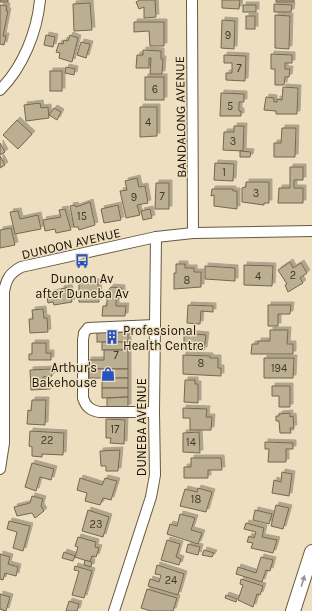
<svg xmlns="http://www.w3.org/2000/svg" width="312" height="611" viewBox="0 0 312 611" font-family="Karla,sans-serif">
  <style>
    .building { fill: #bcae91; stroke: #75674c; filter: url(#shadow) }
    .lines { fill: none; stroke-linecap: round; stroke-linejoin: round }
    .minor-casing { stroke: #675a3f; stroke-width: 12 }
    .highway-casing { stroke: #675a3f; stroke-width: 16 }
    .minor { stroke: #fff; stroke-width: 10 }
    .highway { stroke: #fff; stroke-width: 14 }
    .oneway { fill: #979590 }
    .labels { text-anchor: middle; stroke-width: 3; stroke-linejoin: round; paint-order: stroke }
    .number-label { font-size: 11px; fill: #413a2a }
    .street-label { font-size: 13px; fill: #181308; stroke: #eedfc1 }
    .poi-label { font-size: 13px; fill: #181308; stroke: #eedfc1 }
  </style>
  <defs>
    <filter id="shadow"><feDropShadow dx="3" dy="-3" stdDeviation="0" flood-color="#0004"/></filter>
  </defs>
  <rect width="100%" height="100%" fill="#eedfc1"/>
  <g class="building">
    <rect x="0" y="0" width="8" height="2"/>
    <path d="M140 0H155L156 17 144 18V7L139 9 136 2Z"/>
    <path d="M222 0H240L239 9 222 8Z"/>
    <rect x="276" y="0" width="18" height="2"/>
    <path d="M90 3 92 30 74 31 73 4Z"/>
    <path d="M274 4 292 5 291 12H274Z"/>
    <path d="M0 5 7 6 6 11H8L3 36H6L4 45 0 44Z"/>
    <rect x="243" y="5" width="13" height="7"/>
    <path d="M275 15 290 16 289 49 275 48Z"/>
    <rect x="246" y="16" width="9" height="13"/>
    <path d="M222 20 235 21 234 49 221 48Z"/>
    <path d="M134 22H164V46H150L149 31 134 32Z"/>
    <path d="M46 35 55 37 53 47 44 45Z"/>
    <path d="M70 35 78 38 72 62 59 58 60 53 56 52 59 43 63 44 64 40 68 41Z"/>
    <path d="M81 42 90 44 86 58 77 55Z"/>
    <path d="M143 50 161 51V59H163L162 74H150L151 58H149V68H136L137 55H143Z"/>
    <path d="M271 54 292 55V63H285V69H290L289 77H285L284 85H275V69H271Z"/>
    <path d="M224 55 246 56 245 81 226 80V73H232V63H224Z"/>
    <path d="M66 67 75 69 74 75 65 73Z"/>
    <rect x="50" y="71" width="12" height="20"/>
    <rect x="145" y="77" width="19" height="23"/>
    <path d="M283 87 298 88 297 114H276V111L264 110 266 97 274 98V102H277V99L282 100Z"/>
    <path d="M221 93 244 94V102H239V111H241V116H220Z"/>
    <path d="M40 103 41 108 48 107 49 118 26 121 24 105Z"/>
    <path d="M140 107H157V136L140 137Z"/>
    <path d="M54 108 61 112 57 120 49 115Z"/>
    <path d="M17 120 32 134 18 149 3 135Z"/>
    <path d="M234 126H244L243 151 223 150 224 132H234Z"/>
    <path d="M282 128H296L295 157H274V143H281Z"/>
    <path d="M0 143 5 152 0 155Z"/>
    <path d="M240 151 251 152 250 157H240Z"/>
    <path d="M0 156 5 165 0 168Z"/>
    <path d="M215 163 234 164 233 181 214 180Z"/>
    <path d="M290 167H303V180H294V188H303V203H278L279 188H290Z"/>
    <path d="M137 178 139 187 145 186 148 203 137 205 140 215 126 218 120 191 127 190 125 181Z"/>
    <path d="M246 182H269V203H264V205L242 202V188L246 187Z"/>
    <path d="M156 183H169V209H155Z"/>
    <path d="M212 189H233V191H237V209L214 206V195L211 196Z"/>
    <path d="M90 202 95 225 79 230 78 227H74L70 206 75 205 76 207Z"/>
    <path d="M118 205 121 220 104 223 101 209Z"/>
    <path d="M65 209 71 230 56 233 55 229 45 231 43 220 61 217 59 210Z"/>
    <path d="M150 209 152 218 143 220 141 211Z"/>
    <path d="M18 211 20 219 38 215 41 229 15 234 10 212Z"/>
    <path d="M11 228 15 245 0 248V230Z"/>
    <path d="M290 262 293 268 301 263 307 273 300 278 303 283 288 292 285 285 287 284 278 270Z"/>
    <path d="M176 264H185V268H194V272H201V287L174 289V273H176Z"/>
    <path d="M244 265 273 266 272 286 244 285Z"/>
    <path d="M205 266 235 268V281L205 279Z"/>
    <path d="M79 282H98L99 302H79Z"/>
    <path d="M69 287 72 302 54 305 53 302 48 303 47 297 52 296 51 293 61 291V289Z"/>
    <path d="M111 287 122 288V298H116V306H126L125 316H102L103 306H107V292Z"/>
    <path d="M188 305 213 306V312L201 311 200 324 187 323Z"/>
    <path d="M268 305H291L290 314H278V326H268Z"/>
    <path d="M43 309 44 318H47L48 332 30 333 29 319H33L32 310Z"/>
    <path d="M270 330H288L287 344H293V354H251L252 344H258V341H270Z"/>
    <rect x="97" y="332" width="31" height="10"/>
    <path d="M184 333 206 335 204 350 184 349Z"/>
    <rect x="102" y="342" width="26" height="8"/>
    <path d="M32 343H46V353H51V360H29V354H32Z"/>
    <path d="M104 350H128V369H89L88 360H104Z"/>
    <path d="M183 355 210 356V358H218V368H221V376L183 374Z"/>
    <path d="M264 358H294L293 378H264Z"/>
    <path d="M51 369 52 376 43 377V384H50V389L31 390 30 370Z"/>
    <rect x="89" y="369" width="39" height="9"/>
    <rect x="102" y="378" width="26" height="10"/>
    <path d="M185 380H195V384H198V403L184 402Z"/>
    <path d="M272 386H290V407H279V396H272Z"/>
    <path d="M102 388H128V397L102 398Z"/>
    <path d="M128 397V407L107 408V398Z"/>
    <path d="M32 400H46L45 425 27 424 28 410 31 411Z"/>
    <path d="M183 408 207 409 206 417H212L211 430H190V418H183Z"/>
    <path d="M290 413V417L293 416 294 428H290L291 433H280L279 421H276V416H279V414Z"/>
    <path d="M106 419 125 420 124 444 110 443 111 438H106Z"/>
    <path d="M30 431 64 433 63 455 42 454V457L32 456V447L29 446Z"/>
    <path d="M199 432 200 453 183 452V433Z"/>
    <path d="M265 442 293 443V449H286V462H268L269 449H265Z"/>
    <path d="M120 450 118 471H106V466H101L100 451Z"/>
    <path d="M191 458H221L222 470H208V478H184V467H191Z"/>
    <path d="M32 463 54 469 51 480 40 477 36 491 25 487Z"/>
    <path d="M282 472 292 474 289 496 272 493 274 480 281 482Z"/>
    <path d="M80 478 102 485 105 478 117 481 111 500 103 498 100 505 85 501 87 493 77 490Z"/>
    <path d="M198 488 212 492 206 512 180 506 185 489 197 492Z"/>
    <path d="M32 496 43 499 41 506 44 511 35 518 32 513 17 516 14 507 30 503Z"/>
    <path d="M276 505 289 508 283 529 271 526Z"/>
    <path d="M88 510 109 517 103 537 82 531Z"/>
    <path d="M255 510 272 514 269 524 253 520Z"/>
    <path d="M180 514 195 518 191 530 202 533 198 544 167 534 170 524 177 526Z"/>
    <path d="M9 521 30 526 23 551 13 548 17 532 7 529Z"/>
    <path d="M246 523 264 528 262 537 277 540 273 553 251 548 253 543 247 542 249 536 254 538 256 532 244 529Z"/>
    <path d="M78 537 96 542 95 547 99 548 96 557 92 556 90 562 75 557 78 547 75 546Z"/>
    <path d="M167 540 180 544 176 557 181 559 179 565 161 560Z"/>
    <path d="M188 544 200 547 198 555 186 552Z"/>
    <path d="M204 550 214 553 212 557 202 555Z"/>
    <path d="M64 552 75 556 73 561 62 558Z"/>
    <path d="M0 554 10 557 8 564 18 567 16 576 5 573 3 580 0 579Z"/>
    <path d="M261 557 273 560 270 571 266 570 262 582 236 574 238 567 256 573Z"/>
    <path d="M85 560 92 562 91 567 84 565Z"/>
    <path d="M157 565 184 574 178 595 148 586 150 579 159 582 161 575 155 574Z"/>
    <path d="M75 566 92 571 84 598 72 595 79 571 74 570Z"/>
    <path d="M241 579 263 586 260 595 257 594 253 607 238 600 243 585 240 584Z"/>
    <path d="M147 589 177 598 173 611H151L141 608Z"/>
    <path d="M0 594 10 597 6 611 0 609Z"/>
    <path d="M226 595 237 599 236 602 225 598Z"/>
    <path d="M69 601 79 604 77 611H66Z"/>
  </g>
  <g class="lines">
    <defs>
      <g id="minor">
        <path d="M192 0 193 233"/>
        <path d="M0 90C23 67 37 32 40 0"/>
        <path d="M154 412H99C90 410 86 407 83 398V340L84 333 88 328 155 325"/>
        <path d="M0 469 4 443V292C6 279 10 273 21 267L156 237 193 233 312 231"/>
        <path d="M114 611 151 497 155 475 154 412 156 237"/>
      </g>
      <path id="highway" d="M293 611 312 552"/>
    </defs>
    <use href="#minor" class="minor-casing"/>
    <use href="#highway" class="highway-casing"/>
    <use href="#minor" class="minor"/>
    <use href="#highway" class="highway"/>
  </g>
  <defs><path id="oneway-solid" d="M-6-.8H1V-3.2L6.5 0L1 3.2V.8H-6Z"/></defs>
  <use class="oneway" href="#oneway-solid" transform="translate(303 581) rotate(-73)"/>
  <defs>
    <symbol id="bus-bare" viewBox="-9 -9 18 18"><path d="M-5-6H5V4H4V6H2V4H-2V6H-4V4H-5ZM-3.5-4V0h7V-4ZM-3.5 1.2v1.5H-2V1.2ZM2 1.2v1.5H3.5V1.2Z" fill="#2653c1" stroke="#eedfc1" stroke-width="2.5" paint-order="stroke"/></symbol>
    <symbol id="building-bare" viewBox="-9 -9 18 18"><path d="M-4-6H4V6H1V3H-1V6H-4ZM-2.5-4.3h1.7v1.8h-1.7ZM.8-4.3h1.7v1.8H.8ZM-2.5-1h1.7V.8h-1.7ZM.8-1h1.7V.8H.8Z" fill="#2653c1" stroke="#eedfc1" stroke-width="2.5" paint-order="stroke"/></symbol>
    <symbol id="shop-bare" viewBox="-9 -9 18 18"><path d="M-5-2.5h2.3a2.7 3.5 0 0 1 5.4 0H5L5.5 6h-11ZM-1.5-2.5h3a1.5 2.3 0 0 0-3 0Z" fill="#2653c1" stroke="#eedfc1" stroke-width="2.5" paint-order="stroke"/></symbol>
  </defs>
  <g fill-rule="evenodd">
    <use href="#bus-bare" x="72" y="251" width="20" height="20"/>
    <use href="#building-bare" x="102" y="327" width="20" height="20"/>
    <use href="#shop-bare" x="98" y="364" width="20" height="20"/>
  </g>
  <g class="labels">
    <g class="number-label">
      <text x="228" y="39">9</text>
      <text x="239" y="72">7</text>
      <text x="155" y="93">6</text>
      <text x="230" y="110">5</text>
      <text x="148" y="126">4</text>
      <text x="233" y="145">3</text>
      <text x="224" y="176">1</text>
      <text x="256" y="197">3</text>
      <text x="162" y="200">7</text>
      <text x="134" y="201">9</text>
      <text x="82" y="220">15</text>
      <text x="293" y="279">2</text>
      <text x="258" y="280">4</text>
      <text x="187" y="284">8</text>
      <text x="116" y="359">7</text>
      <text x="201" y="367">8</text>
      <text x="279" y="372">194</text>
      <text x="115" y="433">17</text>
      <text x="47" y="444">22</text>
      <text x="191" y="446">14</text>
      <text x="196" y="503">18</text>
      <text x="96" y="528">23</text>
      <text x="171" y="584">24</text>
    </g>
    <g class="street-label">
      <text transform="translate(180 117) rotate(-91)" y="5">BANDALONG AVENUE</text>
      <text transform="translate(71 243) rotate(-13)" y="5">DUNOON AVENUE</text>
      <text transform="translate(141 427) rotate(-90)" y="5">DUNEBA AVENUE</text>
    </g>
    <g class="poi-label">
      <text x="82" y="283">Dunoon Av<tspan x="82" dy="15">after Duneba Av</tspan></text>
      <text x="123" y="335" text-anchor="start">Professional<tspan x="123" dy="15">Health Centre</tspan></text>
      <text x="97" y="372" text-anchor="end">Arthur's<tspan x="97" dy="15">Bakehouse</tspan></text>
    </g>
  </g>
</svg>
